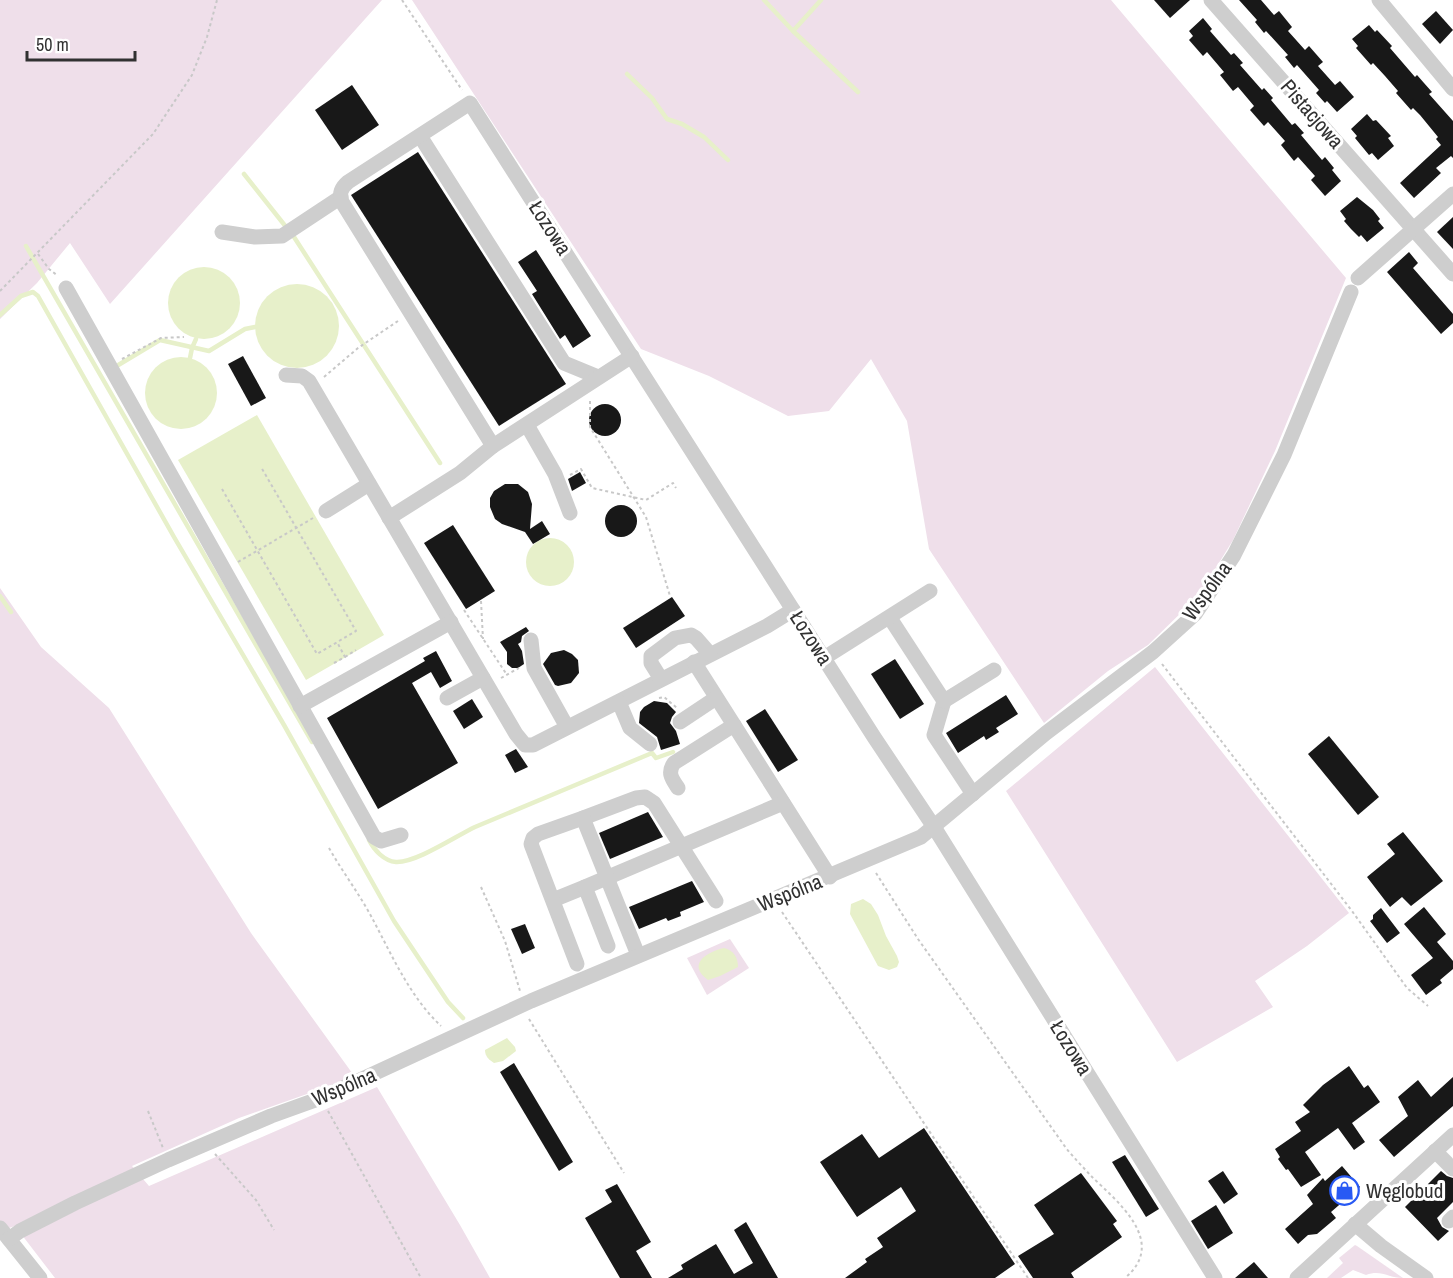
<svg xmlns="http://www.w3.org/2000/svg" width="1453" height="1278" viewBox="0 0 1453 1278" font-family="'Archivo Narrow',sans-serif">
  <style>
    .green { fill: #efdfea }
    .water { fill: #e7f0ca }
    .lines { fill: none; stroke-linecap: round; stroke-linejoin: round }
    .stream { stroke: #e7f0ca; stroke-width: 4.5 }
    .building { fill: #181818 }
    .path { stroke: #c8c8c8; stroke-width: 2; stroke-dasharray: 3 3; stroke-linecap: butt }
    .minor { stroke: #cecece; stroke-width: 15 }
    .labels { text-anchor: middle; stroke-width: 6; stroke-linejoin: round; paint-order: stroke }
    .street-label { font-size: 21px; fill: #313131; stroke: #fff }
    .poi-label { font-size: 21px; fill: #313131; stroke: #fff; text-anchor: start }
  </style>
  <rect width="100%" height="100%" fill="#fff"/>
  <g class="green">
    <path d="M0 0H382L110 304 70 243 37 283 0 319Z"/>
    <path d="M412 0H1111L1346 278 1275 451 1233 540 1206 584 1188 606 1148 645 1108 671 1044 723 929 549 907 421 871 359 829 411 788 416 709 376 641 349Z"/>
    <path d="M0 588 41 647 109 708 251 933 355 1077 239 1118 132 1166 149 1186 377 1087 460 1225 490 1278H55L15 1226 0 1231Z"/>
    <path d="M1155 667 1349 913 1307 946 1255 981 1273 1007 1177 1062 1006 791Z"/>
    <path d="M730 939 749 968 707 995 687 958Z"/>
    <path d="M1355 1245 1357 1246 1403 1278C1388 1278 1381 1269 1366 1275L1353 1270 1341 1278H1327L1343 1263 1339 1258Z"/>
  </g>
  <g class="water">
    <circle cx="204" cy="303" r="36"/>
    <circle cx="297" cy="326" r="42"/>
    <circle cx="181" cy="393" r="36"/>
    <path d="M257 415 384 635 306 680 178 460Z"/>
    <circle cx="550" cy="562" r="24"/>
    <path d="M863 899 871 904 878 915 886 936 897 956 899 962 897 967 889 970 878 966 850 914 851 904Z"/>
    <path d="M724 948C733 950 738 957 738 967L720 976 708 980C686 964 707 952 724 948Z"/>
    <path d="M507 1038 515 1047 516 1051 503 1061 494 1063C489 1060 485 1056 485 1050Z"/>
  </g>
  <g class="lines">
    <g class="stream">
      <path d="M764 0 793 31"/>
      <path d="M821 0 793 31 858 92"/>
      <path d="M627 74 652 98 667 119 682 124 704 137 728 160"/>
      <path d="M244 174 294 237 440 463"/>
      <path d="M26 246 312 742"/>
      <path d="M0 315 21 296 33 292 38 296 174 537 284 725 394 921 448 1002 463 1018"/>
      <path d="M190 358 192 348 196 339"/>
      <path d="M115 367 160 340 209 351 245 329 255 327"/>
      <path d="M0 596 11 612"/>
      <path d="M369 840C374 850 384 861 396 862 416 863 456 836 475 827 534 802 593 778 652 753L656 758 673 752"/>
    </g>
  </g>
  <g class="building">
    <path d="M1154 0H1190L1170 18Z"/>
    <path d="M1239 0H1261L1274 15 1279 11 1292 27 1288 31 1305 50 1309 46 1323 62 1318 66 1335 85 1340 81 1354 97 1337 112 1327 101 1325 103 1316 93 1319 90 1297 65 1294 68 1285 57 1288 55 1266 31 1264 33 1255 22 1257 20Z"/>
    <path d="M1436 11 1453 30 1440 44 1422 24Z"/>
    <path d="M1203 18 1212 29 1210 31 1231 55 1234 53 1243 63 1240 65 1262 90 1264 88 1273 98 1271 100 1292 125 1295 123 1304 133 1301 135 1322 160 1325 157 1334 168 1332 170 1341 181 1325 196 1311 180 1315 176 1298 157 1294 161 1281 145 1285 141 1268 122 1264 126 1250 110 1254 106 1238 87 1233 91 1220 75 1224 72 1207 52 1203 56 1189 40 1193 36 1189 31Z"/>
    <path d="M1369 25 1375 32 1377 30 1392 46 1390 48 1415 77 1417 75 1424 83 1432 92 1429 94 1453 121V158L1451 156 1436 168 1441 173 1414 198 1400 183 1441 145 1436 139 1438 137 1420 115 1413 108 1411 110 1396 93 1398 91 1385 76 1373 63 1371 65 1356 48 1358 46 1352 39Z"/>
    <path d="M352 85 379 125 342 150 315 110Z"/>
    <path d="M1367 114 1373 121 1376 120 1391 136 1388 138 1394 146 1378 160 1372 153 1369 155 1355 138 1357 136 1351 129Z"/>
    <path d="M418 152 566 384 499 426 351 195Z"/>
    <path d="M1357 197 1373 210 1380 219 1378 221 1384 228 1367 242 1361 235 1359 237 1351 229 1344 221 1346 219 1340 211Z"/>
    <path d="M1453 217V249L1437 232Z"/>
    <path d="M536 250 591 336 573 348 565 335 560 339 532 294 537 291 518 262Z"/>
    <path d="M1409 252 1418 263 1413 268 1453 314V323L1441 334 1387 272Z"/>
    <path d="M243 356 266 398 251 406 228 364Z"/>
    <circle cx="605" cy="420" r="16"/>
    <path d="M580 472 586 483 572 491 568 479Z"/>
    <path d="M505 484H518L528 492 532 504 530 529 542 521 550 534 533 544 525 532 502 524 495 519 490 507V498L494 491Z"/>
    <circle cx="621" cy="521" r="16"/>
    <path d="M453 525 495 591 466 609 424 543Z"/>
    <path d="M672 597 685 616 636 648 623 628Z"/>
    <path d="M526 627 529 631 522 636 521 642 518 644 522 651 524 664 518 668H512L507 664V652L500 642Z"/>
    <path d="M564 650 572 654 578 660 579 673 571 683 558 686 555 685 543 664 551 653Z"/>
    <path d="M436 651 452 681 440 688 431 672 412 683 458 763 378 809 327 718 425 661 423 658Z"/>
    <path d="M895 659 924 704 900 719 871 674Z"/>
    <path d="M1006 695 1018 714 996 728 999 732 986 740 984 736 958 753 946 733Z"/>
    <path d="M472 699 483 717 464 729 453 711Z"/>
    <path d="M654 701 667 703 676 712 672 717 670 723 676 731 680 744 661 750 657 737 639 723 640 712 644 707Z"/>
    <path d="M765 709 798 760 778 772 746 721Z"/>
    <path d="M1329 736 1379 797 1358 815 1308 754Z"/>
    <path d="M516 749 528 767 515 773 505 755Z"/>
    <path d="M648 812 663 837 610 859 599 833Z"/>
    <path d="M1403 832 1443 881 1411 906 1402 897 1390 907 1367 877 1395 854 1387 844Z"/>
    <path d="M692 881 704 902 680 912 681 916 668 921 666 918 639 929 629 907Z"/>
    <path d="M1424 907 1446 934 1437 942 1453 961V969L1440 980 1442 983 1426 995 1411 975 1433 958 1404 924Z"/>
    <path d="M1381 908 1400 933 1387 943 1370 921 1373 919V915Z"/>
    <path d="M525 924 535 948 522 954 511 929Z"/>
    <path d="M514 1063 573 1162 559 1171 500 1072Z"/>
    <path d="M1349 1066 1364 1088 1368 1085 1380 1102 1352 1123 1365 1142 1354 1150 1338 1128 1305 1152 1321 1175 1301 1187 1288 1169 1286 1170 1278 1159 1280 1157 1275 1149 1301 1131 1295 1122 1310 1112 1303 1105 1323 1085Z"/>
    <path d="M1453 1077V1106L1394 1157 1379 1140 1408 1116 1398 1097 1418 1080 1431 1097Z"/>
    <path d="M924 1128 1015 1264 995 1278H845L867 1262 865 1259 883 1247 877 1238 916 1211 901 1187 857 1217 820 1162 862 1134 879 1158Z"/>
    <path d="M1125 1155 1159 1209 1146 1217 1112 1162Z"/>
    <path d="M1342 1166 1360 1187 1331 1212 1336 1218 1317 1234 1308 1235 1298 1244 1285 1229 1313 1204 1307 1195 1323 1178 1325 1181Z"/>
    <path d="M1223 1171 1238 1194 1224 1204 1208 1181Z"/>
    <path d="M1441 1171 1447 1176 1453 1178V1202L1437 1218 1442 1227 1449 1231 1438 1241 1405 1207Z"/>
    <path d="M1081 1173 1117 1221 1113 1224 1122 1237 1071 1273 1074 1278H1033L1018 1256 1054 1234 1034 1205Z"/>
    <path d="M617 1184 651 1242 636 1251 652 1278H620L585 1218 612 1202 605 1190Z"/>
    <path d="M1216 1205 1233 1233 1208 1249 1191 1221Z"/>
    <path d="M746 1222 778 1278H668L683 1269 681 1265 716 1244 734 1274 753 1263 734 1230Z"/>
    <path d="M1254 1262 1268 1278H1235Z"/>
  </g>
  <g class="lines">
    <g class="path">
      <path d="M402 0 462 90"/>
      <path d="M38 254 49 269 58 276"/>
      <path d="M0 291 153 134 192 75 207 37 217 0"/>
      <path d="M122 359 161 338 184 337"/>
      <path d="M324 377 358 348 398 321"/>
      <path d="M590 401V427L646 517 670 596"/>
      <path d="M570 475 581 469 592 488 646 500 673 483 676 488"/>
      <path d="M222 489 317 654 356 631 261 467"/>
      <path d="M238 562 313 518"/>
      <path d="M481 601 483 639"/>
      <path d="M464 610 507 675"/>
      <path d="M345 657 356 650"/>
      <path d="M334 663 345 657 337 642"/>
      <path d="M1162 664 1352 911 1407 988 1428 1006"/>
      <path d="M501 678 519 668"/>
      <path d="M659 698 664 697 677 708"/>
      <path d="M329 848C342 871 358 892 371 916 391 953 409 996 441 1026"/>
      <path d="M876 873 918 939 1066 1148C1074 1158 1083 1167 1091 1176 1118 1202 1168 1242 1125 1278"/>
      <path d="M481 887 505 941 520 991"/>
      <path d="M782 912 1028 1278"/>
      <path d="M529 1019 624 1173"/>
      <path d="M148 1111 163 1148"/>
      <path d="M328 1111 421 1278"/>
      <path d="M215 1154 256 1200 274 1230"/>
    </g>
    <g class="minor">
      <path d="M1211 0 1453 274"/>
      <path d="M1379 0 1453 89"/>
      <path d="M420 136 564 363 598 377"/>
      <path d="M222 232 255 237 282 236 341 197"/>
      <path d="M1358 278 1453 194"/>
      <path d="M66 288 374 837 381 841 401 835"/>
      <path d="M286 375 302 376 309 381 516 734 525 745H533L767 626 793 610"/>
      <path d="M527 425 555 474 570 513"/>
      <path d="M493 446 342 202C339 193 341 188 348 182L470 103 874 737 934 827 1215 1278"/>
      <path d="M326 511 369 484"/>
      <path d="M389 518 460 473 493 446 632 356"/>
      <path d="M890 618 944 701 934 735 973 794"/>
      <path d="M531 640 534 668 567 727"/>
      <path d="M824 658 930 591"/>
      <path d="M694 662 734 725"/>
      <path d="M661 679 651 663V656L675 638 691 635 696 638 710 654"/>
      <path d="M447 698 483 678"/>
      <path d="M944 701 994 670"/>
      <path d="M619 702 630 728 650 744"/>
      <path d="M300 706 451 622"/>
      <path d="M680 722 716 698"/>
      <path d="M678 788C672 779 667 773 674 763L734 725 830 877"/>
      <path d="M583 818 636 798 645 797 654 803 716 901"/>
      <path d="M553 900 585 887"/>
      <path d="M608 946 585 887 783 803"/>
      <path d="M577 964 531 844 533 838 538 834 583 818 638 955"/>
      <path d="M1435 1151 1453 1169"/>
      <path d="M1449 1221 1453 1217"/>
      <path d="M1355 1224 1381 1246 1426 1278"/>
      <path d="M0 1228 40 1278"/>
      <path d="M9 1239 20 1231 75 1203 168 1160 271 1116 321 1098 531 1001 921 837 1046 733 1153 652 1195 614 1234 555 1284 455 1351 292"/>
      <path d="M1297 1278 1453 1135"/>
    </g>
  </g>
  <defs>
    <symbol id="shop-ring" viewBox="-11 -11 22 22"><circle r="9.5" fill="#fff" stroke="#2859f4" stroke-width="1.5"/><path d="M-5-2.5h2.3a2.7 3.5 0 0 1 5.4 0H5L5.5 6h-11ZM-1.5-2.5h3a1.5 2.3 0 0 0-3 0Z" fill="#2859f4"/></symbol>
  </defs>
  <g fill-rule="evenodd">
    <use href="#shop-ring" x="1328" y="1174" width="33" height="33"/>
  </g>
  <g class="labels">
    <g class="street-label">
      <text transform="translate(1312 114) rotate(49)" y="7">Pistacjowa</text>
      <text transform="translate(550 228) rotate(57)" y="7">Łozowa</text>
      <text transform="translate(1207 591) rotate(-54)" y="7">Wspólna</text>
      <text transform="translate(811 638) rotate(57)" y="7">Łozowa</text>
      <text transform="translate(790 893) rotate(-22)" y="7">Wspólna</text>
      <text transform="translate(1071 1048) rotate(58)" y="7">Łozowa</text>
      <text transform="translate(344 1087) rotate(-23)" y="7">Wspólna</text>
    </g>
    <g class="poi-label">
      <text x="1366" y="1198">Węglobud</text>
    </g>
  </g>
  <path d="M27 51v9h108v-9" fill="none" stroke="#313131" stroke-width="3"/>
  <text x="36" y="51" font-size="18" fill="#313131" stroke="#ffffff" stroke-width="4.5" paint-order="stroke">50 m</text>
</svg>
